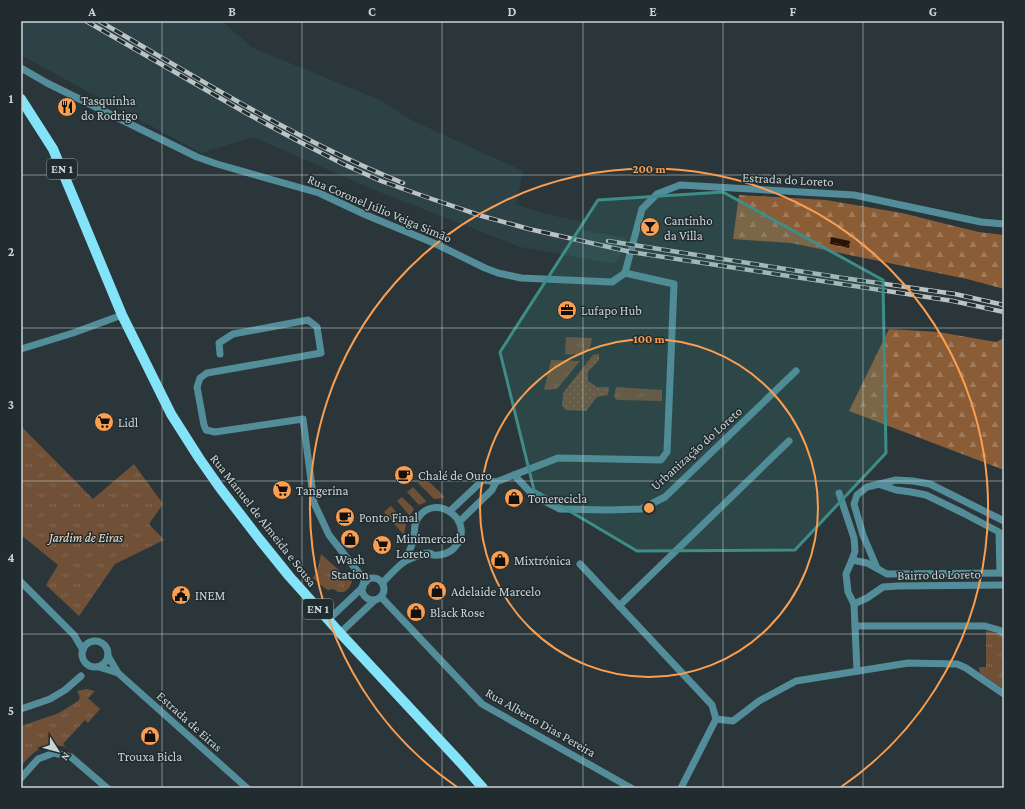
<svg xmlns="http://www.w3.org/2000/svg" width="1025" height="809" viewBox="0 0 1025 809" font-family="'Crimson Pro',serif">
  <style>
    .built { fill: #2d4246 }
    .grass { fill: url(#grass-tufts) }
    .forest { fill: url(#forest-firs) }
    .garden { fill: url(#garden-dots) }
    .water { fill: url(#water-waves) }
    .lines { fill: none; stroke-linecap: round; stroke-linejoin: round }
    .minor { stroke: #548d9a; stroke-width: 7 }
    .major { stroke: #83e3f8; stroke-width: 10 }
    .rail-casing { stroke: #bbc3c4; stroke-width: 4.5 }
    .rail { stroke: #202c2f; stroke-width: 3; stroke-dasharray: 9; stroke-linecap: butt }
    .marked { fill: #3e8d88; fill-opacity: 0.2; stroke: #3e8d88; stroke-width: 3; stroke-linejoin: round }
    .grid { fill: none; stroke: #cbd3d4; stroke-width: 1; stroke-opacity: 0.55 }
    .ring { fill: none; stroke: #fb9e50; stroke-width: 2 }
    .labels { text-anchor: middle; stroke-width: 3; stroke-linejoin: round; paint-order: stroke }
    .shield { fill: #202c2f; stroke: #98a1a2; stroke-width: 1 }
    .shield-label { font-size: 12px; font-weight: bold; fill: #cbd3d4 }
    .poi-label { font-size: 13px; fill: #cbd3d4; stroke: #202c2f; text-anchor: start }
    .street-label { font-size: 13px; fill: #cbd3d4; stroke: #202c2f }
    .park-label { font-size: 13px; font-style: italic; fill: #f7d9c3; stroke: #202c2f }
    .centre { fill: #fb9e50; stroke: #202c2f; stroke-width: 2 }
    .ring-label { font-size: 12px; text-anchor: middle; font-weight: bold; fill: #fb9e50; stroke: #202c2f; stroke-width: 3; stroke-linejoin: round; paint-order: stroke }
    .neatline { fill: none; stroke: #cbd3d4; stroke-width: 1.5 }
    .grid-label { font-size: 13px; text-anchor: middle; font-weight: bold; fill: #cbd3d4 }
  </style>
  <defs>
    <pattern id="grass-tufts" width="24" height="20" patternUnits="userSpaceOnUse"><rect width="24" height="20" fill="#705037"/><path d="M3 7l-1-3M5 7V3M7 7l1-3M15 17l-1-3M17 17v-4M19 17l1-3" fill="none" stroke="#836853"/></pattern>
    <pattern id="forest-firs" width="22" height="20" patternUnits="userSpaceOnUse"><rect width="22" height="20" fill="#8b5d37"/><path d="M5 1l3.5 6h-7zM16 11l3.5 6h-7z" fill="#9f7b5c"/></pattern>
    <pattern id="garden-dots" width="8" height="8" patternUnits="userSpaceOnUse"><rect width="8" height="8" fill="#705037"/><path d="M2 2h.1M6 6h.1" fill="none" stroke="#836853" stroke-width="1.8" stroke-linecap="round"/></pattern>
    <pattern id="water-waves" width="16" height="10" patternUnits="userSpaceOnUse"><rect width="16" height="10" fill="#291201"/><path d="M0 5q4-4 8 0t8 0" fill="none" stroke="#473425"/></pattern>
  </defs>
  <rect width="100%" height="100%" fill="#2a3639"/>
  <path class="built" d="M21 21H222L253 48 380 100 413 121 523 171 516 204 545 214 584 222 581 230 626 238 621 254 615 264 520 247 377 191 253 137 201 153 39 65 21 55Z"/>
  <g class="grass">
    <path d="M566 337 592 338 590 348 582 355 565 354Z"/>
    <path d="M551 360 580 361 557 389 544 390Z"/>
    <path d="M616 387 662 390V401L617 400 614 397Z"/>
    <path d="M21 426 93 499 134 464 163 504 149 524 164 540 115 564 79 616 46 585 58 565 21 535Z"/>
    <path d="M424 477 444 496V498L434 499 418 483Z"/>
    <path d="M413 487 426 501V502L419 505 407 492Z"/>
    <path d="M402 497 414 509 410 516 397 501Z"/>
    <path d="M391 506 406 524 404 534 402 533 384 512Z"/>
    <path d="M321 554 341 572H347L351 576 352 582 349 588 344 592H338L333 589 328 590 323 587 313 578 318 568Z"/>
    <path d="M986 631 997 633 1004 637V689L980 673 979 667H986Z"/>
    <path d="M87 689 95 691 88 698 100 709 88 723 85 720 63 744 66 747C43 742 35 750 21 766V726L59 713 78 701C81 697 79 695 77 691Z"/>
  </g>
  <g class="forest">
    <path d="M739 195 826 200 902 213 954 226 979 232 1004 235V289L967 279 791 243 733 239Z"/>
    <path d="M889 329 938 332 996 342 1004 338V470L849 411Z"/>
  </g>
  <path class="garden" d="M599 354V360L588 372V381L597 387H609L608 395 597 397 586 411 566 410 562 406 563 393 593 355Z"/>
  <path class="water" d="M831 237 850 241 849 248 830 244Z"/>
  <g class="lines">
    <g class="minor">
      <path d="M21 68 47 83 197 157 217 164 319 193 366 215 436 244 485 268 498 273 521 278 612 282 625 273 674 284 667 452 661 460 558 458 496 482 483 480 450 511"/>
      <path d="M625 273 642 209 657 194 680 185 854 195 981 222 1004 224"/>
      <path d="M21 349 73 333 122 315"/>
      <path d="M220 354 219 343 233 334 308 320 317 327 321 353 207 373 200 378 197 387 204 425 206 430 215 432 303 419 314 503 329 535 366 582"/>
      <path d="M514 475 534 496 560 509 608 510 641 509 665 497 796 371"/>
      <path d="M878 484 896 490 911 492 926 495 963 513 999 532 1000 573"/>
      <path d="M839 493 854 538 855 551 852 560 846 574 848 592 854 604 857 671"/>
      <path d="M459 522 492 490 496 482"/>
      <path d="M852 560 867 563 887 574 1004 573"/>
      <path d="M580 564 712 705 716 719 681 788"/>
      <path d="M877 568 863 535 854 504 857 495 867 487 896 480 913 481 930 484 1004 521"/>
      <circle cx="373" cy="589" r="11"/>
      <path d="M21 582 74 635 83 650"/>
      <path d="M382 583C389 576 397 567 404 562 407 560 424 553 427 553 429 553 432 554 433 555 441 556 450 553 455 547 477 522 436 491 418 518 413 525 415 531 414 538 412 546 408 554 405 561"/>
      <path d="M381 597 482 704 631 788"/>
      <path d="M854 604 867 598 883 587 898 586 1004 585"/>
      <path d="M619 606 789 441"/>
      <path d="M328 620 363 587"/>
      <path d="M855 626H985L999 630 1004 634"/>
      <path d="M340 633 375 600"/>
      <circle cx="95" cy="654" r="13"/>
      <path d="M108 656 118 673 247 788"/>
      <path d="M99 667 118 673"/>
      <path d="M21 709 50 699 65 690 81 676"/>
      <path d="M716 719 733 721 759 701 796 681 908 663 957 664 966 668 1004 694"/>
      <path d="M21 778 38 759 54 753 71 757 107 788"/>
    </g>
    <path class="major" d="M21 99 53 149 76 204 122 315 171 414 199 458 220 488 260 540 289 576 340 633 460 762 483 788"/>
    <defs>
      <g id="rail">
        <path d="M86 21 246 113 296 140 343 164 381 181 432 199 482 216 529 229 631 252 953 301 1004 312"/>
        <path d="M99 21C198 78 296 140 403 183"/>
        <path d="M608 241 843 278 955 294 1004 305"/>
      </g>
    </defs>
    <use href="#rail" class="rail-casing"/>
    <use href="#rail" class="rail"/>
  </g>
  <path class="marked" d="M723 192 883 280 886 453 795 550 637 551 534 490 500 352 598 200Z"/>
  <path class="grid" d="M162 21V788M302 21V788M442 21V788M583 21V788M723 21V788M863 21V788M21 175H1004M21 328H1004M21 481H1004M21 634H1004"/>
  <g class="ring">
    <circle cx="649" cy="508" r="169"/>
    <path d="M457 787A339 339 0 1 1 841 787"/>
  </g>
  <defs>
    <symbol id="restaurant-disc" viewBox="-11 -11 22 22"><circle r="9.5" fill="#fb9e50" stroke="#202c2f"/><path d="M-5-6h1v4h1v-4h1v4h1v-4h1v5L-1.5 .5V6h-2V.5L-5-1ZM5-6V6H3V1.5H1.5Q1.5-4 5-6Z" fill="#111"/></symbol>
    <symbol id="bar-disc" viewBox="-11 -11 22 22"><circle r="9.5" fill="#fb9e50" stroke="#202c2f"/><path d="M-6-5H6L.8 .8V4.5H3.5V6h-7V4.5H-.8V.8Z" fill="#111"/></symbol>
    <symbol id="office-disc" viewBox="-11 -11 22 22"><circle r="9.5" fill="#fb9e50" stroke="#202c2f"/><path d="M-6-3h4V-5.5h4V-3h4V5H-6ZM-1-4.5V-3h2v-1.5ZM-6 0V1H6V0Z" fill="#111"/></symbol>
    <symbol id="supermarket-disc" viewBox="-11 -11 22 22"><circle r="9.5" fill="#fb9e50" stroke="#202c2f"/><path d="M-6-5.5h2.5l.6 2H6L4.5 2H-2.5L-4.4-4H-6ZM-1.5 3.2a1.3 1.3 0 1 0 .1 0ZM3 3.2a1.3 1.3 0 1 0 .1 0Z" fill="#111"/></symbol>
    <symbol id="cafe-disc" viewBox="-11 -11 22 22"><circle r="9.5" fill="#fb9e50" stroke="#202c2f"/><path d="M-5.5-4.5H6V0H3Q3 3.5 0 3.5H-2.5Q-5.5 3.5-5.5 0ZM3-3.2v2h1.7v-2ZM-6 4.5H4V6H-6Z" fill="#111"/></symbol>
    <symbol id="shop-disc" viewBox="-11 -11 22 22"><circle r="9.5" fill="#fb9e50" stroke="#202c2f"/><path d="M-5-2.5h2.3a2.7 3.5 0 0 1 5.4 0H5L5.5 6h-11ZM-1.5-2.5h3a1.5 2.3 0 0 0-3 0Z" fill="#111"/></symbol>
    <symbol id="civic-disc" viewBox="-11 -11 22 22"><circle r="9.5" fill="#fb9e50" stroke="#202c2f"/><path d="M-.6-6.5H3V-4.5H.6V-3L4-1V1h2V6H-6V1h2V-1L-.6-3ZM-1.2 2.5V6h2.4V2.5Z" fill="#111"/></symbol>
  </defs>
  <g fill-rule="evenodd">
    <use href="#restaurant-disc" x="56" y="96" width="22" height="22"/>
    <use href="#bar-disc" x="639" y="216" width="22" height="22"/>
    <use href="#office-disc" x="556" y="299" width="22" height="22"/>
    <use href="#supermarket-disc" x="93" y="411" width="22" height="22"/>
    <use href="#cafe-disc" x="393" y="464" width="22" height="22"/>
    <use href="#supermarket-disc" x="271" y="479" width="22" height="22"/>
    <use href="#shop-disc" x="503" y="487" width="22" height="22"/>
    <use href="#cafe-disc" x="334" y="506" width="22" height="22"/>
    <use href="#shop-disc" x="339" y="528" width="22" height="22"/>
    <use href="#supermarket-disc" x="371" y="534" width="22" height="22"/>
    <use href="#shop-disc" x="489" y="549" width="22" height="22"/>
    <use href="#shop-disc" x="426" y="580" width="22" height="22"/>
    <use href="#civic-disc" x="170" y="584" width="22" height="22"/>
    <use href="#shop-disc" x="405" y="601" width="22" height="22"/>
    <use href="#shop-disc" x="139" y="725" width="22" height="22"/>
  </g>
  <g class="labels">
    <g class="shield">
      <rect x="47" y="159" width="30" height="20" rx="3"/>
      <rect x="303" y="599" width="30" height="20" rx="3"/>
    </g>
    <g class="shield-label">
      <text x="62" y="173">EN 1</text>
      <text x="318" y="613">EN 1</text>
    </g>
    <g class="poi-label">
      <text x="81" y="105">Tasquinha<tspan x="81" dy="15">do Rodrigo</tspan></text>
      <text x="664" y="225">Cantinho<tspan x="664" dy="15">da Villa</tspan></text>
      <text x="581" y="315">Lufapo Hub</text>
      <text x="118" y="427">Lidl</text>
      <text x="418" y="480">Chalé de Ouro</text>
      <text x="296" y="495">Tangerina</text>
      <text x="528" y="503">Tonerecicla</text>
      <text x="359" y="522">Ponto Final</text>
      <text x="396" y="543">Minimercado<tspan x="396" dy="15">Loreto</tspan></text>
      <text x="350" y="564" text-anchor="middle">Wash<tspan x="350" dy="15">Station</tspan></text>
      <text x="514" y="565">Mixtrónica</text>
      <text x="451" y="596">Adelaide Marcelo</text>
      <text x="195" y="600">INEM</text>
      <text x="430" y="617">Black Rose</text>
      <text x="150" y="761" text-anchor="middle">Trouxa Bicla</text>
    </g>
    <g class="street-label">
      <text transform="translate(788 179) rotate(3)" y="5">Estrada do Loreto</text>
      <text transform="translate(380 208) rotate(23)" y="5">Rua Coronel Júlio Veiga Simão</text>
      <text transform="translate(696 448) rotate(-42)" y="5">Urbanização do Loreto</text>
      <text transform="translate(264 520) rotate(52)" y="5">Rua Manuel de Almeida e Sousa</text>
      <text transform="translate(939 574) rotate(-1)" y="5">Bairro do Loreto</text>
      <text transform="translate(190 721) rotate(42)" y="5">Estrada de Eiras</text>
      <text transform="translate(541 722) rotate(30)" y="5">Rua Alberto Dias Pereira</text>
    </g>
    <g class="park-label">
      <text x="86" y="542">Jardim de Eiras</text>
    </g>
  </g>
  <circle cx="649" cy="508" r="6" class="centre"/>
  <g class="ring-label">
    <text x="649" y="173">200 m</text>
    <text x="649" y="343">100 m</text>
  </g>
  <rect width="1025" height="809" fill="none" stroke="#202c2f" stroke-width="44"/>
  <g transform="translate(58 751) rotate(126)" stroke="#202c2f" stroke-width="3" paint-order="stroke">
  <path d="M0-3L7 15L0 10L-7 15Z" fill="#cbd3d4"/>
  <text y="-6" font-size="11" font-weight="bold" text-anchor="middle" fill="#cbd3d4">N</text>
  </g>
  <rect x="22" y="22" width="981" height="765" class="neatline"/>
  <g class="grid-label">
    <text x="92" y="16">A</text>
    <text x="232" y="16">B</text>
    <text x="372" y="16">C</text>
    <text x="512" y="16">D</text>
    <text x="653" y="16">E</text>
    <text x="793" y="16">F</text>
    <text x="933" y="16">G</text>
    <text x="11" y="103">1</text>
    <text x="11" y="256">2</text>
    <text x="11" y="409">3</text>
    <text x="11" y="562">4</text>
    <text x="11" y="715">5</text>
  </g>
</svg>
